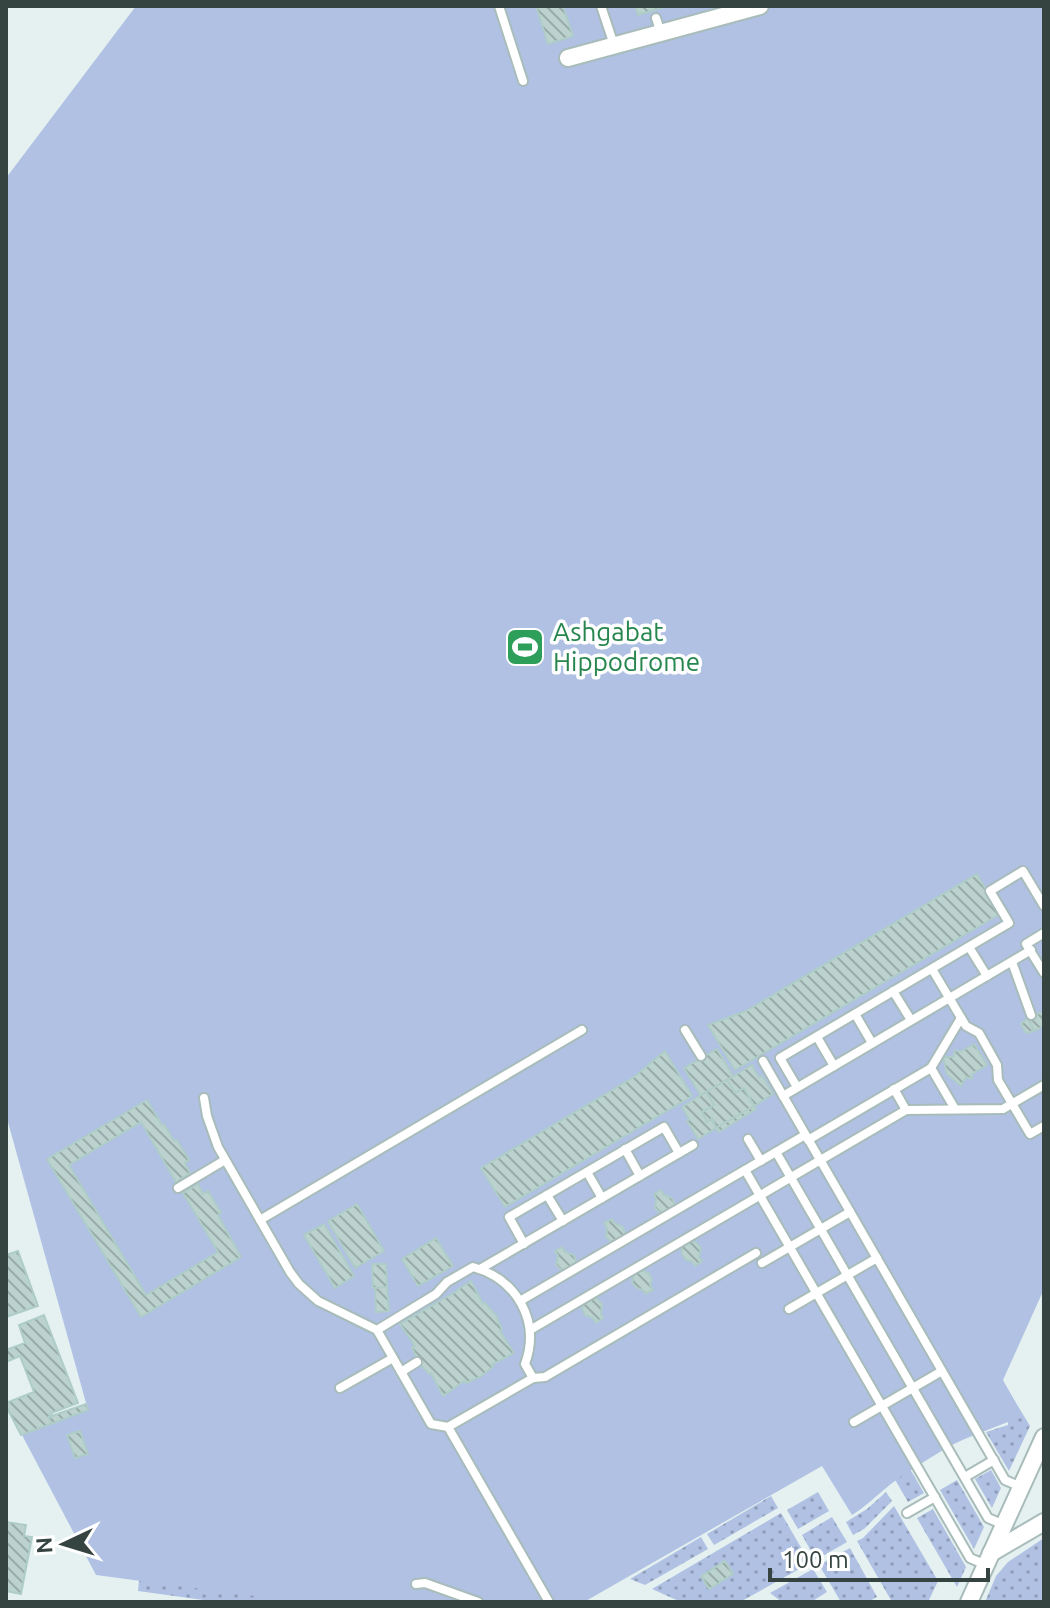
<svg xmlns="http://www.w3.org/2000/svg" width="1050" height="1608" viewBox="0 0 1050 1608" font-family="Ubuntu,sans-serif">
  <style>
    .grass { fill: url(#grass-dots) }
    .pitch { fill: #b0c1e4 }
    .building { fill: url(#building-back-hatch); stroke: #afcdc8; stroke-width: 2 }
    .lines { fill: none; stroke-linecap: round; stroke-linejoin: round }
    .service-casing { stroke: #a8bcba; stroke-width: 12 }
    .minor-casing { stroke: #a8bcba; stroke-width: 20 }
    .service { stroke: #fff; stroke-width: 8 }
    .minor { stroke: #fff; stroke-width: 16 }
    .labels { text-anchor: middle; stroke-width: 7; stroke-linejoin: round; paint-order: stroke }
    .leisure-label { font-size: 26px; fill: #27864d; stroke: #fff; text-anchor: start }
  </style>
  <defs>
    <pattern id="grass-dots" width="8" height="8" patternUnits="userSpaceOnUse" patternTransform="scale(2)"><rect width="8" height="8" fill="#b0c1e4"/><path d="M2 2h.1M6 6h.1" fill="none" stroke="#909eba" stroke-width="1.8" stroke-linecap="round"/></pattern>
    <pattern id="building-back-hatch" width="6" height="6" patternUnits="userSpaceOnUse" patternTransform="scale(2)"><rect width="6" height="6" fill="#bbd2ce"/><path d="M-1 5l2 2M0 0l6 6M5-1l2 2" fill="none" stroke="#99aca9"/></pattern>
  </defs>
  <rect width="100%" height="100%" fill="#e5f1f0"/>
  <g class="grass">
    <path d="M1002 1380 1030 1426 1009 1471 986 1432 1008 1425V1422L985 1430Z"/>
    <path d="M880 1417 924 1493 908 1502 864 1426Z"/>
    <path d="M991 1470 1001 1488 992 1508 975 1479Z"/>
    <path d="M957 1480 984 1527 974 1549 940 1490Z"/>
    <path d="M818 1492 829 1511 798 1529 787 1510Z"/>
    <path d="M886 1492 892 1501 864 1529 853 1535 846 1522 867 1509Z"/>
    <path d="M771 1496 778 1508 714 1545 707 1534Z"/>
    <path d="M894 1506 938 1581 928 1602H892L857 1541 863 1538Z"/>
    <path d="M933 1509 966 1567 957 1587 917 1518Z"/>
    <path d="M781 1513 810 1563 740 1602H681L652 1589Z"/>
    <path d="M832 1517 847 1542 816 1560 802 1535Z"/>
    <path d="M701 1537 708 1549 645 1585 630 1579Z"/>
    <path d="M1044 1538V1602H985L996 1576 1008 1562Z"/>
    <path d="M850 1548 877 1597 868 1602H841L819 1565Z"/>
    <path d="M813 1569 827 1592 811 1602H782L770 1593Z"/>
    <path d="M139 1580 290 1599 291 1601 297 1602H218L138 1591Z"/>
  </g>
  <path class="pitch" d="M136 6H1044V1289L1003 1380 1022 1414C997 1429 968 1435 943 1450 924 1462 903 1474 886 1488 874 1498 865 1507 852 1515L822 1466 584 1602H299L96 1575 22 1435 88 1410 6 1115V178Z"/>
  <g class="building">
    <path d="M536 6H563L573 36 548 44Z"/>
    <path d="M635 6H663L664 7 638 15Z"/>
    <path d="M977 874 1000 914 735 1070 708 1025 746 1011Z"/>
    <path d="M1044 1011V1026L1034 1031 1028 1018Z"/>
    <path d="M1028 1018 1034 1031 1026 1033 1021 1024Z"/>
    <path d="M974 1044 987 1065 972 1074V1079L966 1077 961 1086 947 1074 943 1057H953L955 1050 960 1052Z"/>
    <path d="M717 1049 733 1076 701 1096 684 1068Z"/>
    <path d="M665 1051 692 1096 505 1207 481 1168 634 1077Z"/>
    <path d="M752 1065 759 1078 762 1076 773 1094 754 1106 744 1088 735 1093 727 1080Z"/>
    <path d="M727 1080 735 1093 744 1088 754 1106 716 1128 712 1119 707 1122 702 1112 714 1105 706 1092Z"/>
    <path d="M706 1092 714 1105 702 1112 707 1122 712 1119 716 1128 698 1139 687 1121 689 1119 682 1107Z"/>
    <path d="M147 1100 162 1125 164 1124 174 1141 177 1140 189 1160 185 1163 190 1173 176 1182 141 1122 69 1165 146 1295 218 1252 183 1193 198 1184 203 1194 208 1191 221 1213 218 1215 241 1257 141 1317 47 1159Z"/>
    <path d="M754 1106 756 1109 719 1132 716 1128Z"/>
    <path d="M661 1190 664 1195 672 1198 675 1205 674 1208 663 1215 655 1208 656 1199 654 1194Z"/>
    <path d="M357 1204 384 1251 355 1268 328 1221Z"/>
    <path d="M612 1219 614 1223 623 1227 625 1233 624 1237 613 1243 606 1237 607 1228 604 1223Z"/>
    <path d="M324 1224 354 1276 335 1288 304 1235Z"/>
    <path d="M436 1238 453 1266 418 1286 402 1259Z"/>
    <path d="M689 1241 696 1242 701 1248 699 1257 702 1261 695 1266 692 1261 686 1260 682 1254V1247Z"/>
    <path d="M562 1247 565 1252 574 1255 576 1262 575 1265 564 1272 556 1265 558 1256 555 1251Z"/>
    <path d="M18 1251 38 1306 6 1317V1255Z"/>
    <path d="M372 1264H386L387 1287 373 1288Z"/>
    <path d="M640 1270 649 1273 652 1280 650 1285 653 1290 645 1294 643 1290 637 1288 632 1283 634 1273Z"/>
    <path d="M471 1281 483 1304 485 1303 496 1315 502 1330 500 1331 514 1353 491 1365 493 1367 480 1377 466 1383 464 1381 443 1396 431 1373 429 1374 418 1362 412 1347 415 1346 400 1324 457 1291V1290Z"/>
    <path d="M387 1287 389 1311 376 1312 375 1288Z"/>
    <path d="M591 1298 597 1299 602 1304 601 1314 603 1318 596 1323 593 1318 585 1315 582 1308 585 1301Z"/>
    <path d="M44 1315 78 1403 51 1413 52 1416 49 1417 51 1424 21 1435 6 1406V1403L34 1392 20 1356 6 1362V1350L25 1343 19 1325Z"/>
    <path d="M86 1404 88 1410 51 1424 49 1417Z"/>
    <path d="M80 1431 88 1454 75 1458 67 1435Z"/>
    <path d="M6 1522 26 1525 24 1536 32 1537 21 1594 6 1591Z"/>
    <path d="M725 1561 733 1574 709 1589 701 1576Z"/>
  </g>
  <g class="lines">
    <defs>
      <g id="service">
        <path d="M499 6 523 81"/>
        <path d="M601 6 614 45"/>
        <path d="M656 18 661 33"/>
        <path d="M1044 933 1026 944 1044 973"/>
        <path d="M969 947 987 976"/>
        <path d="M1012 962 1031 1015"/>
        <path d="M932 969 966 1026 979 1033 997 1065 998 1080 1030 1134 1044 1126"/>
        <path d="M893 991 911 1020"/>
        <path d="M855 1014 872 1043"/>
        <path d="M685 1030 701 1056"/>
        <path d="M817 1037 834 1066"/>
        <path d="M763 1061 1005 1480 1021 1487"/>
        <path d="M931 1068 955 1109"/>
        <path d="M797 1087 780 1058 1009 923 990 891 1023 871 1044 906"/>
        <path d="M894 1089 906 1110"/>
        <path d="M783 1096 1031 950"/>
        <path d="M204 1098 207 1116 218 1147 290 1272 299 1284 318 1301 377 1330 431 1424 448 1427 549 1602"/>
        <path d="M748 1139 761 1161"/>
        <path d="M808 1140 931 1068 961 1018"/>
        <path d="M625 1149 640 1176"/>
        <path d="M776 1152 988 1518 1004 1525"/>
        <path d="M745 1170 970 1558 986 1565"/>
        <path d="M587 1172 602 1198"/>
        <path d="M178 1188 225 1160"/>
        <path d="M547 1195 563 1221"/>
        <path d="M260 1220 582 1030"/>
        <path d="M524 1244 509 1217 664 1127 679 1153"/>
        <path d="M762 1263 850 1212"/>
        <path d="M480 1269 693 1145"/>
        <path d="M520 1301 805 1135"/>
        <path d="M789 1309 877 1258"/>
        <path d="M377 1330 436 1294 447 1282 473 1267C516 1279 541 1320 525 1364L533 1378"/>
        <path d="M530 1330 906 1110 1003 1109 1044 1085"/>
        <path d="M401 1372 417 1362"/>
        <path d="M340 1388 393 1358"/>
        <path d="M854 1422 942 1371"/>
        <path d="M448 1427 533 1378 545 1377 756 1253"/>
        <path d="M965 1477 994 1460"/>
        <path d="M907 1513 935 1497"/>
        <path d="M416 1584 425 1583 478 1602"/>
      </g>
      <g id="minor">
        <path d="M568 58 760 6"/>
        <path d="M991 1553 1044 1522"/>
        <path d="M969 1602 1044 1437"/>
      </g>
    </defs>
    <use href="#service" class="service-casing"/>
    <use href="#minor" class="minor-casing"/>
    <use href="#service" class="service"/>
    <use href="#minor" class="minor"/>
  </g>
  <defs>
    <symbol id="stadium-square" viewBox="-11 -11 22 22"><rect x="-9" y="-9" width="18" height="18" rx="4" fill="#2e9e5b" stroke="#fff"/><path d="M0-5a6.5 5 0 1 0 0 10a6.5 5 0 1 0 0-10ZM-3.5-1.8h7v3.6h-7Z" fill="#fff"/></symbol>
  </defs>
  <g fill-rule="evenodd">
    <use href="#stadium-square" x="503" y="625" width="44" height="44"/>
  </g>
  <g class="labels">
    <g class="leisure-label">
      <text x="553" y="641">Ashgabat<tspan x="553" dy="30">Hippodrome</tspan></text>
    </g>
  </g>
  <rect width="1050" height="1608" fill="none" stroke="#354341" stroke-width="16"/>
  <g transform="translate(64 1544) rotate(266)" stroke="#ffffff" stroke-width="6" paint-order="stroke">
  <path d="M0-6L14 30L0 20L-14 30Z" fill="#354341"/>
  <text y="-12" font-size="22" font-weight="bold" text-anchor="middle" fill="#354341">N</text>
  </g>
  <path d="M770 1568v12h218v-12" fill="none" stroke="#354341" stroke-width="4"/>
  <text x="782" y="1568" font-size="24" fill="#354341" stroke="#ffffff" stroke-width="6" paint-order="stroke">100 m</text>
</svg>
